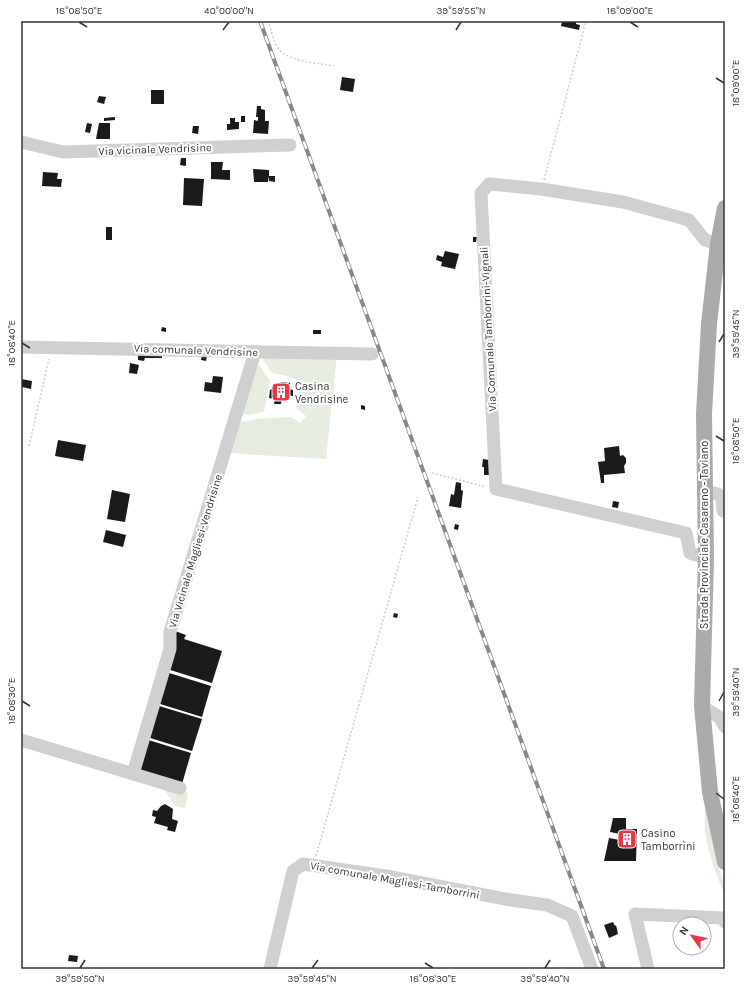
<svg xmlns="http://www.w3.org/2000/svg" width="746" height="990" viewBox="0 0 746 990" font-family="Karla,sans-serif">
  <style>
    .green { fill: #e6ecdf }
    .building { fill: #1a1a1a }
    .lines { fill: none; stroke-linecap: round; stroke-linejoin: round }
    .path { stroke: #cdcdcd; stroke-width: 1.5; stroke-dasharray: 2 2; stroke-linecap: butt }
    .minor { stroke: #d0d0d0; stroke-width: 13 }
    .major { stroke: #ababab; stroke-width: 16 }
    .rail-casing { stroke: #888; stroke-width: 4 }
    .rail { stroke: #fff; stroke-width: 2.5; stroke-dasharray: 8; stroke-linecap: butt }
    .ticks { fill: none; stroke: #333; stroke-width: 1.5 }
    .labels { text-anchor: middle; stroke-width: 4; stroke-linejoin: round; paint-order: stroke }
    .street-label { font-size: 11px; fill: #333; stroke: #fff }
    .poi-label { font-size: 11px; fill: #333; stroke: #fff; text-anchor: start }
    .neatline { fill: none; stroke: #333; stroke-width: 1.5 }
    .ticks-label { font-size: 10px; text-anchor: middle; fill: #333 }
  </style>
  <rect width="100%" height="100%" fill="#fff"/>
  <g class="green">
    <path d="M337 356 326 459 227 453 240 422 257 419 291 417 300 423 306 416 296 408C303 378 302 379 272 373L262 358Z"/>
    <path d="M256 361 270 381 264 412 248 415 244 414 241 410Z"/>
    <path d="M162 786 188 793 185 808 175 806Z"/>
    <path d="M706 806 718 865 725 886V896C714 868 700 837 706 806Z"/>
  </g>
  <g class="building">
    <path d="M562 21H576V24L580 25 579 30 561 26Z"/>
    <path d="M342 77 355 79 353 92 340 90Z"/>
    <rect x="151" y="90" width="13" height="14"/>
    <path d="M99 96 106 97 104 104 97 102Z"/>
    <path d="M257 106H261V109L265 110V121H269L268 134 253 133 254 120 258 121V117H256Z"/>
    <rect x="241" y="116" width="4" height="6"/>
    <path d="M115 117V120L104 121V118Z"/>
    <path d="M230 118H235V122H239V129L227 130V124H230Z"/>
    <path d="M87 123 92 124 90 133 85 132Z"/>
    <path d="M99 123H110V139H96Z"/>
    <path d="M193 126H199L198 134 192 133Z"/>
    <path d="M181 158H186V166L180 165Z"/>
    <path d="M211 162H223L222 170H230V180L211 179Z"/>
    <path d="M253 169 269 170V176H275V182L269 181 268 176V182H254Z"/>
    <path d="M43 172 58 173 57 179H62L61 187 42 186Z"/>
    <path d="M184 178 204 179 202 206 183 205Z"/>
    <rect x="106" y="227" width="6" height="13"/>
    <path d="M473 237H477L476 242H473Z"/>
    <path d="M445 251 459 254 455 269 441 266 442 262 436 260 437 255 443 257Z"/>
    <path d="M162 327 166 328V332L161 331Z"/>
    <rect x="313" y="330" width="8" height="4"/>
    <path d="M162 352V358H145L144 361 138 360V353Z"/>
    <path d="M202 355 207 356 206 361 201 360Z"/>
    <path d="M130 363 139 365 137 374 129 373Z"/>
    <path d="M213 376 223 377 221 393 204 391 205 382 212 383Z"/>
    <path d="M21 379 32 381 31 389 22 387 21 391Z"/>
    <path d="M282 382 290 383 289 389 293 390V396L282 394 281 404H274L275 399 269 398 270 390Z"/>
    <path d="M361 405 365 406V410L361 409Z"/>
    <path d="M58 440 86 445 83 461 55 456Z"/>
    <path d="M619 446 620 456 623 455 626 458V463L624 466 625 473 604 475V483H601L598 462 605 461 604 448Z"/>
    <path d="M483 459 489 460 492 475H484V467H482Z"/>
    <path d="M456 482 461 483V490L463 491 461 508 449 506 451 494 454 495Z"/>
    <path d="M112 490 130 494 125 522 107 519Z"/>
    <path d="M613 501 619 502 618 508 612 507Z"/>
    <path d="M455 524 459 525 458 530 454 529Z"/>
    <path d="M106 530 126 535 123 547 103 542Z"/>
    <path d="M394 613 398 614 397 618 393 617Z"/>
    <path d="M175 631 186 635 184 639 222 651 212 683 167 669Z"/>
    <path d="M166 672 211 686 202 717 157 703Z"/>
    <path d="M156 705 202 719 192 751 147 737Z"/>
    <path d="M145 739 191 753 182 784 136 771Z"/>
    <path d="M165 804 173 809 172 819 178 821 175 832 167 830 168 827 154 823 156 817 152 816 153 810 157 811 161 806Z"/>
    <path d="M613 818H626V829H637L636 861H604L609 838 620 840V834L610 832Z"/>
    <path d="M613 922 615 926 616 925 618 934 609 938 604 925Z"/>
    <path d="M69 955 78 956 77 962 68 961Z"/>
  </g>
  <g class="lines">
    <g class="path">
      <path d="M268 21C271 29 273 40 278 48 288 62 318 63 334 66"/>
      <path d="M544 180 586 21"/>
      <path d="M29 446 49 359"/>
      <path d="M432 473 486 487"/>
      <path d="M316 856 418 497"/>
    </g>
    <g class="minor">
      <path d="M21 142 63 152 290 145"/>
      <path d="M21 347 372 354"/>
      <path d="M705 491 718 494 722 498 723 511H725"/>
      <path d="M706 558 690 553 686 533 496 489 481 193 489 184 541 189 623 202 689 220 705 240 718 244"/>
      <path d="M702 706 719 717 725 727"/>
      <path d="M21 740 180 788"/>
      <path d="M133 774 170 649V632L255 352"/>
      <path d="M270 969 293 871 303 864 386 876 511 900 547 905 572 916 592 969"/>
      <path d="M648 969 635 914 722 918 725 922"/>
    </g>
    <path class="major" d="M725 208 718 244 709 324 704 414 706 558 702 706 710 792 725 862"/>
    <defs>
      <path id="rail" d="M260 21 604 969"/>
    </defs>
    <use href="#rail" class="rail-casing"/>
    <use href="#rail" class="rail"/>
  </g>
  <path class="ticks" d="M79 22 87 27M630 22 638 27M223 30 229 22M456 30 461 22M716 78 724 83M719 342 724 334M22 343 30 348M716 436 724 441M22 701 30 706M719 701 724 692M716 793 724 799M425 963 433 968M80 968 85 960M312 968 318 960M545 968 550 960"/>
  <defs>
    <symbol id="building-square" viewBox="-11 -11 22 22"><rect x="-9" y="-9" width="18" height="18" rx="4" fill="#e63946" stroke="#fff"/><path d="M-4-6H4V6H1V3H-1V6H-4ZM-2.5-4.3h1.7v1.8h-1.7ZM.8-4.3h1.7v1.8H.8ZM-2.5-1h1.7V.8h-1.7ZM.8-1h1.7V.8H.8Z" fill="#fff"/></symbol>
  </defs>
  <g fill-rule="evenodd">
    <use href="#building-square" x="270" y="381" width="22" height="22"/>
    <use href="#building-square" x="616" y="828" width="22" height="22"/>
  </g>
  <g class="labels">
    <g class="street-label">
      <text transform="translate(155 149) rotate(-2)" y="4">Via vicinale Vendrisine</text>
      <text transform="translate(488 329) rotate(-93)" y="4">Via Comunale Tamborrini-Vignali</text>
      <text transform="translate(196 350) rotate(2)" y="4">Via comunale Vendrisine</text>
      <text transform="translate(704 535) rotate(-90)" y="4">Strada Provinciale Casarano - Taviano</text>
      <text transform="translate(195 551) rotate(-73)" y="4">Via Vicinale Magliesi-Vendrisine</text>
      <text transform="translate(395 880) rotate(10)" y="4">Via comunale Magliesi-Tamborrini</text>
    </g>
    <g class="poi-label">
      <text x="295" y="390">Casina<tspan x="295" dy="13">Vendrisine</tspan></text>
      <text x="641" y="837">Casino<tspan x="641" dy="13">Tamborrìni</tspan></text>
    </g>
  </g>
  <rect width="746" height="990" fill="none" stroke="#ffffff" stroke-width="44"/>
  <g transform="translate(692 936) rotate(303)"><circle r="19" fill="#ffffff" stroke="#adadad"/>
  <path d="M0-3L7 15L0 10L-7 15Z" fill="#e63946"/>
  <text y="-6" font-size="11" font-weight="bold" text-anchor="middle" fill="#333333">N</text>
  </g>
  <rect x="22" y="22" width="702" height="946" class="neatline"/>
  <g class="ticks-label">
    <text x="79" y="14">18°08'50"E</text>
    <text x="229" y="14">40°00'00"N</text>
    <text x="461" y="14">39°59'55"N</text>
    <text x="630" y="14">18°09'00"E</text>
    <text transform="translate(735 83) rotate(-90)" y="4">18°09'00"E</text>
    <text transform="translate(735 334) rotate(-90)" y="4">39°59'45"N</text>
    <text transform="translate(11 343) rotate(-90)" y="4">18°08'40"E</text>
    <text transform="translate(735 441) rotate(-90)" y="4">18°08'50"E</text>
    <text transform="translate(735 692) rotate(-90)" y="4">39°59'40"N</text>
    <text transform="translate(11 701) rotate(-90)" y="4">18°08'30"E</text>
    <text transform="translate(735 799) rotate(-90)" y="4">18°08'40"E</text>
    <text x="80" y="982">39°59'50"N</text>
    <text x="312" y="982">39°59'45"N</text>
    <text x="433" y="982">18°08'30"E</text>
    <text x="545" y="982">39°59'40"N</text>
  </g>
</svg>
